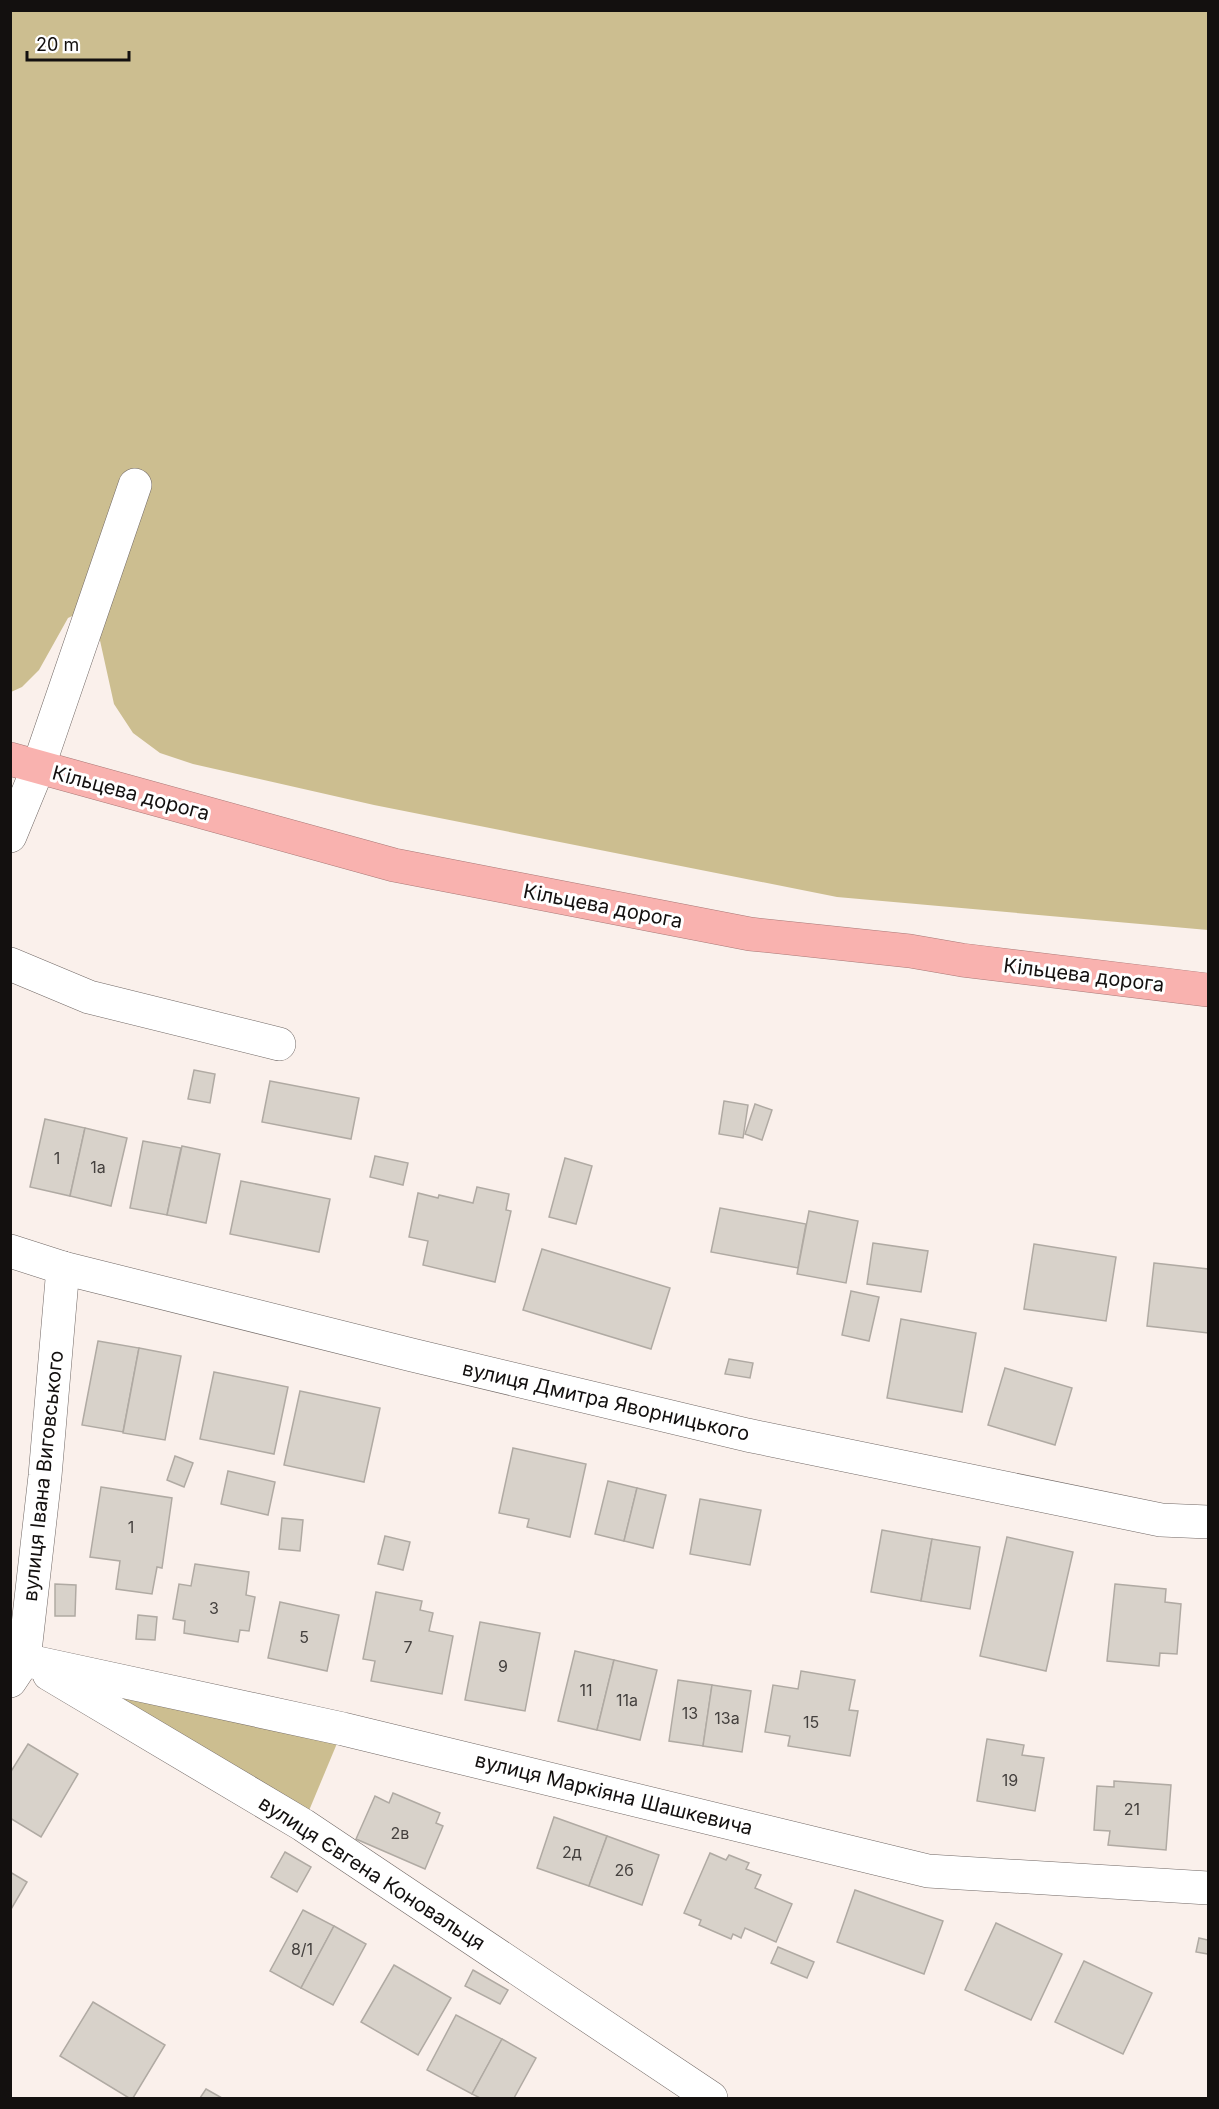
<svg xmlns="http://www.w3.org/2000/svg" width="1219" height="2109" viewBox="0 0 1219 2109" font-family="Inter,sans-serif">
  <style>
    .green { fill: #ccbe90 }
    .building { fill: #d8d2ca; stroke: #b0aaa3; stroke-width: 1.5 }
    .lines { fill: none; stroke-linecap: round; stroke-linejoin: round }
    .minor-casing { stroke: #716865; stroke-width: 34 }
    .highway-casing { stroke: #a87977; stroke-width: 34 }
    .minor { stroke: #fff; stroke-width: 33 }
    .highway { stroke: #f9b2af; stroke-width: 33 }
    .labels { text-anchor: middle; stroke-width: 6; stroke-linejoin: round; paint-order: stroke }
    .number-label { font-size: 16px; fill: #44403e }
    .street-label { font-size: 20px; fill: #13100f; stroke: #fff }
  </style>
  <rect width="100%" height="100%" fill="#faf0eb"/>
  <g class="green">
    <path d="M11 11H1208V930L837 897 374 805 193 764 160 753 133 733 114 704 99 636 83 611 68 618 39 670 22 687 11 692Z"/>
    <path d="M24 1660 343 1729 303 1825Z"/>
  </g>
  <g class="building">
    <path d="M194 1070 215 1074 210 1103 188 1099Z"/>
    <path d="M270 1081 359 1098 351 1139 262 1122Z"/>
    <path d="M724 1101 748 1105 743 1138 719 1134Z"/>
    <path d="M755 1104 772 1110 762 1140 745 1134Z"/>
    <path d="M45 1119 85 1128 70 1196 30 1187Z"/>
    <path d="M85 1128 127 1138 111 1206 70 1196Z"/>
    <path d="M143 1141 181 1148 167 1215 130 1208Z"/>
    <path d="M182 1146 220 1154 206 1223 167 1215Z"/>
    <path d="M375 1156 408 1163 403 1185 370 1177Z"/>
    <path d="M565 1158 592 1166 576 1224 549 1217Z"/>
    <path d="M241 1181 330 1199 319 1252 230 1234Z"/>
    <path d="M477 1187 509 1194 506 1210 511 1211 495 1282 423 1265 428 1241 409 1237 418 1193 438 1198 439 1195 473 1203Z"/>
    <path d="M720 1208 806 1224 798 1268 711 1252Z"/>
    <path d="M809 1211 858 1221 846 1283 797 1274Z"/>
    <path d="M873 1243 928 1251 921 1292 867 1284Z"/>
    <path d="M1034 1244 1116 1257 1106 1321 1024 1309Z"/>
    <path d="M542 1249 670 1288 651 1349 523 1310Z"/>
    <path d="M1154 1263 1208 1269V1333L1147 1326Z"/>
    <path d="M851 1291 879 1297 869 1341 842 1335Z"/>
    <path d="M901 1319 976 1333 962 1412 887 1398Z"/>
    <path d="M98 1341 139 1348 123 1432 82 1425Z"/>
    <path d="M139 1348 181 1356 165 1440 123 1433Z"/>
    <path d="M729 1359 753 1363 750 1378 725 1374Z"/>
    <path d="M1005 1368 1072 1388 1055 1445 988 1425Z"/>
    <path d="M214 1372 288 1387 274 1454 200 1439Z"/>
    <path d="M300 1391 380 1408 364 1482 284 1465Z"/>
    <path d="M513 1448 586 1464 570 1537 527 1527 529 1519 499 1513Z"/>
    <path d="M175 1456 193 1463 184 1487 167 1480Z"/>
    <path d="M228 1471 275 1482 268 1515 221 1504Z"/>
    <path d="M608 1481 637 1488 624 1541 595 1534Z"/>
    <path d="M101 1487 172 1498 162 1568 157 1567 152 1594 116 1589 120 1561 90 1557Z"/>
    <path d="M637 1488 666 1495 653 1548 624 1541Z"/>
    <path d="M700 1499 761 1510 750 1565 690 1554Z"/>
    <path d="M282 1518 303 1520 300 1551 279 1549Z"/>
    <path d="M882 1530 932 1539 921 1601 871 1592Z"/>
    <path d="M385 1536 410 1542 403 1570 378 1564Z"/>
    <path d="M1007 1537 1073 1552 1046 1671 980 1656Z"/>
    <path d="M932 1539 980 1547 970 1609 921 1601Z"/>
    <path d="M195 1564 249 1572 246 1595 255 1597 249 1631 240 1630 238 1642 184 1633 185 1621 173 1619 179 1584 191 1586Z"/>
    <path d="M55 1584 76 1585 75 1616H55Z"/>
    <path d="M1115 1584 1166 1589 1165 1602 1181 1604 1177 1654 1160 1653 1159 1666 1107 1661Z"/>
    <path d="M376 1592 422 1601 420 1610 433 1613 429 1631 453 1636 442 1694 371 1681 375 1661 363 1659Z"/>
    <path d="M280 1602 339 1615 327 1671 268 1658Z"/>
    <path d="M138 1615 157 1617 155 1640 136 1639Z"/>
    <path d="M480 1622 540 1633 525 1711 465 1700Z"/>
    <path d="M575 1651 614 1660 597 1730 558 1721Z"/>
    <path d="M614 1660 657 1670 640 1740 597 1730Z"/>
    <path d="M801 1671 855 1680 849 1710 858 1711 850 1756 788 1746 790 1736 765 1732 773 1685 798 1689Z"/>
    <path d="M678 1680 712 1685 703 1746 669 1741Z"/>
    <path d="M712 1685 751 1691 742 1752 703 1746Z"/>
    <path d="M987 1739 1024 1745 1022 1755 1044 1758 1035 1811 977 1801Z"/>
    <path d="M28 1744 78 1774 41 1837 10 1818V1773Z"/>
    <path d="M1114 1781 1171 1785 1166 1850 1108 1845 1110 1831 1094 1830 1097 1786 1114 1787Z"/>
    <path d="M393 1793 440 1813 436 1823 443 1826 425 1869 356 1839 375 1796 389 1803Z"/>
    <path d="M554 1817 607 1836 589 1886 537 1868Z"/>
    <path d="M607 1836 659 1855 642 1905 589 1886Z"/>
    <path d="M285 1852 311 1867 297 1892 271 1877Z"/>
    <path d="M710 1853 726 1860 729 1855 749 1863 746 1869 761 1875 755 1888 792 1904 776 1942 745 1928 741 1938 733 1934 731 1939 699 1925 701 1920 684 1913Z"/>
    <path d="M10 1872 27 1882 10 1911Z"/>
    <path d="M855 1890 943 1921 924 1974 837 1942Z"/>
    <path d="M303 1910 334 1926 301 1988 270 1971Z"/>
    <path d="M996 1923 1062 1954 1031 2020 965 1990Z"/>
    <path d="M334 1926 366 1944 333 2005 301 1988Z"/>
    <path d="M1199 1938 1208 1940V1954L1196 1952Z"/>
    <path d="M778 1947 814 1962 807 1978 771 1963Z"/>
    <path d="M1084 1961 1152 1993 1123 2054 1055 2022Z"/>
    <path d="M394 1965 451 1998 418 2055 361 2022Z"/>
    <path d="M473 1970 508 1990 500 2004 465 1986Z"/>
    <path d="M93 2002 165 2045 133 2098H129L60 2056Z"/>
    <path d="M456 2015 502 2039 472 2094 427 2070Z"/>
    <path d="M502 2039 536 2058 514 2098H480L472 2094Z"/>
    <path d="M206 2089 222 2098H200Z"/>
  </g>
  <g class="lines">
    <defs>
      <g id="minor">
        <path d="M10 836 38 768 135 485"/>
        <path d="M10 964 89 997 279 1044"/>
        <path d="M10 1251 63 1268 412 1355 747 1435 1161 1520 1208 1522"/>
        <path d="M24 1660 343 1729 928 1871 1208 1888"/>
        <path d="M49 1674 303 1825 711 2098"/>
        <path d="M10 1681 24 1660 45 1476 63 1268"/>
      </g>
      <path id="highway" d="M10 759 394 865 750 934 910 951 962 960 1208 990"/>
    </defs>
    <use href="#minor" class="minor-casing"/>
    <use href="#highway" class="highway-casing"/>
    <use href="#minor" class="minor"/>
    <use href="#highway" class="highway"/>
  </g>
  <g class="labels">
    <g class="number-label">
      <text x="57" y="1164">1</text>
      <text x="98" y="1173">1а</text>
      <text x="131" y="1533">1</text>
      <text x="214" y="1614">3</text>
      <text x="304" y="1643">5</text>
      <text x="408" y="1653">7</text>
      <text x="503" y="1672">9</text>
      <text x="586" y="1696">11</text>
      <text x="627" y="1706">11а</text>
      <text x="690" y="1719">13</text>
      <text x="727" y="1724">13а</text>
      <text x="811" y="1728">15</text>
      <text x="1010" y="1786">19</text>
      <text x="1132" y="1815">21</text>
      <text x="400" y="1839">2в</text>
      <text x="572" y="1858">2д</text>
      <text x="624" y="1876">2б</text>
      <text x="302" y="1955">8/1</text>
    </g>
    <g class="street-label">
      <text transform="translate(131 793) rotate(15)" y="7">Кільцева дорога</text>
      <text transform="translate(603 906) rotate(11)" y="7">Кільцева дорога</text>
      <text transform="translate(1084 975) rotate(7)" y="7">Кільцева дорога</text>
      <text transform="translate(606 1401) rotate(13)" y="7">вулиця Дмитра Яворницького</text>
      <text transform="translate(43 1476) rotate(-84)" y="7">вулиця Івана Виговського</text>
      <text transform="translate(614 1794) rotate(14)" y="7">вулиця Маркіяна Шашкевича</text>
      <text transform="translate(372 1873) rotate(33)" y="7">вулиця Євгена Коновальця</text>
    </g>
  </g>
  <rect width="1219" height="2109" fill="none" stroke="#13100f" stroke-width="24"/>
  <path d="M27 51v9h102v-9" fill="none" stroke="#13100f" stroke-width="3"/>
  <text x="36" y="51" font-size="18" fill="#13100f" stroke="#ffffff" stroke-width="4.5" paint-order="stroke">20 m</text>
</svg>
